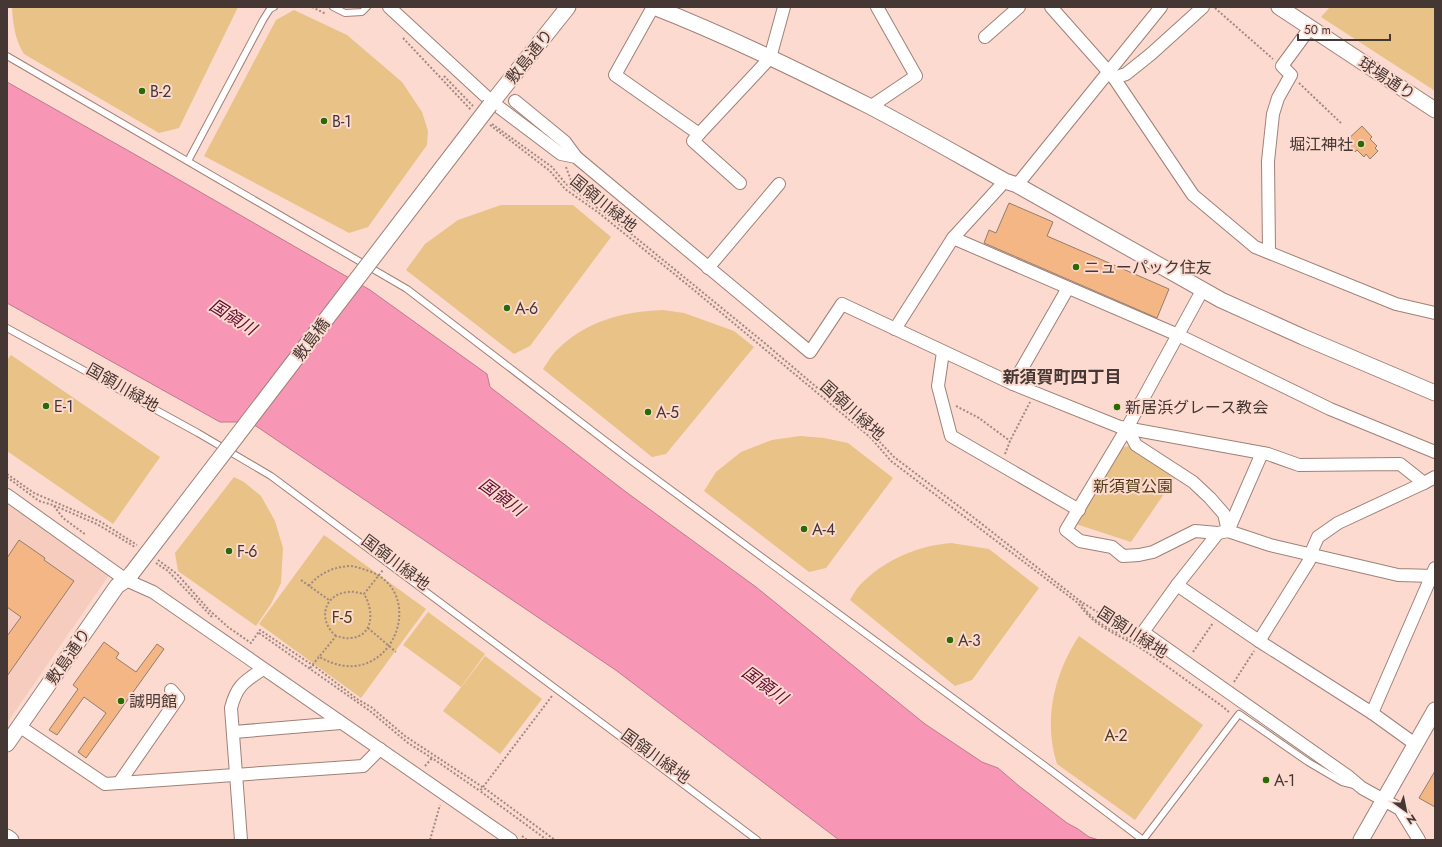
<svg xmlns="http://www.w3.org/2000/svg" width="1442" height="847" viewBox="0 0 1442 847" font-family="Jost,'Noto Sans JP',sans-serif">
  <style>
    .built { fill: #f5ccbe }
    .green { fill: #e8c287 }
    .water { fill: #f796b5; stroke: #c27a8e }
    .building { fill: #f4b685; stroke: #957d6a }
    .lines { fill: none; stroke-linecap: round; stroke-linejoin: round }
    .service-casing { stroke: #a08177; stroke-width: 8 }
    .minor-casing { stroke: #a08177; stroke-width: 14 }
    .tertiary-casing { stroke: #a08177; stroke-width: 17 }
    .path { stroke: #a18981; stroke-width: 2; stroke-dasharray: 2 2; stroke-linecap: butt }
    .service { stroke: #fff; stroke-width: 6 }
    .minor { stroke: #fff; stroke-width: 12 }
    .tertiary { stroke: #fff; stroke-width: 15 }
    .tertiary-bridge-casing { stroke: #a08177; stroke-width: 17; stroke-linecap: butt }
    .tertiary-bridge { stroke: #fff; stroke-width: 15 }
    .poi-dot { fill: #286b01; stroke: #fcdacf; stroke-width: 1.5 }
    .labels { text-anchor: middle; stroke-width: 4; stroke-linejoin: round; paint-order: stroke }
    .street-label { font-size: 16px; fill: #453733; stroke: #fcdacf }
    .poi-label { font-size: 16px; fill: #453733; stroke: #fcdacf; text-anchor: start }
    .park-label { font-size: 16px; fill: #503b16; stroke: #fcdacf }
    .water-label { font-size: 17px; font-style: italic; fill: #620c33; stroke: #fcdacf }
    .neighbourhood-label { font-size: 17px; font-weight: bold; fill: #453733; stroke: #fcdacf }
  </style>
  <rect width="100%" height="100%" fill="#fcdacf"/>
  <path class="built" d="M7 504 109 575 7 723Z"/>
  <g class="green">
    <path d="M12 7H238L179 128 159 133 24 54C15 40 13 24 12 7Z"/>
    <path d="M1330 7H1435V91L1321 17Z"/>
    <path d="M294 10 347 35 402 82 422 112 428 131 427 145 368 227 349 233 204 156 276 20Z"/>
    <path d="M501 205H573L611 237 530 346 514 354 406 270 425 244 458 220Z"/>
    <path d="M663 310 684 313 734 331 754 347 666 454 652 457 543 369C548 362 552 354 558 349 588 320 623 312 663 310Z"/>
    <path d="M11 355 160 457 113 524 7 451V360Z"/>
    <path d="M800 436 824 438 848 443 893 478 826 568 809 572 704 491 716 472 741 452 772 440Z"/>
    <path d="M1128 446 1175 478 1131 542 1076 524 1122 448Z"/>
    <path d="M234 477 244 482 261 496 275 521 283 548 281 583 271 604 256 626 178 571 175 553Z"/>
    <path d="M324 535 426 609 361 698 259 624Z"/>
    <path d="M951 543 989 549 1039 588 972 680 955 686 850 600C853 595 856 589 860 585 884 560 917 546 951 543Z"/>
    <path d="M428 612 485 654 461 687 403 645Z"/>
    <path d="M1079 636 1203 725 1135 820 1057 764C1043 720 1054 674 1079 636Z"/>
    <path d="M485 656 542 699 500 754 443 711Z"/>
  </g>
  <path class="water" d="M7 82 150 163 370 290 487 374 490 387 626 492 756 587 925 724 982 762 998 768 1019 786 1067 823 1078 829 1089 837 1099 840H839L617 671 256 426 237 422H220L7 303Z"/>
  <g class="building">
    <path d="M1362 126 1372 137 1370 139 1377 146 1375 148 1378 151 1370 159 1366 154 1364 157 1357 150 1355 152 1345 142Z"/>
    <path d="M1009 203 1053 222 1047 236 1169 289 1157 318 984 243 989 230 996 233Z"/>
    <path d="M19 540 45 558 44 560 74 581 7 676V636L21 617 7 607V558Z"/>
    <path d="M104 642 119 653 116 658 136 672 157 644 164 649 86 758 78 752 106 713 84 697 57 735 49 730 78 689 73 685Z"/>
    <path d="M1435 771V807L1419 798Z"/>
  </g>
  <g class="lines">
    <defs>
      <g id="service">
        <path d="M333 7 345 13 362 12 367 7"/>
        <path d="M7 56 407 289 629 459 1045 766 1143 840"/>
        <path d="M188 161 263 20 270 9 274 7"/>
        <path d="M7 328 198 433 271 476 622 738 757 840"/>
        <path d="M1143 840 1239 714 1308 762 1342 782 1354 785"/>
      </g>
      <g id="minor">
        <path d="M389 7 492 102 561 154 576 157 810 352 842 304 1013 384 1120 427 1268 454 1299 465 1400 464 1424 483 1435 477"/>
        <path d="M653 7 615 75 699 134 770 58 784 7"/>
        <path d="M1051 7 1114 78 1193 195 1255 247 1396 304 1435 313"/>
        <path d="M985 37 1019 7"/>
        <path d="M1114 78 1126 74 1151 54 1203 7"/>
        <path d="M515 101 565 142 576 157"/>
        <path d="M870 107 916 76 877 7"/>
        <path d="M699 134 693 141 740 183"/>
        <path d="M1017 185 1161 7"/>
        <path d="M953 238 1005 181"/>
        <path d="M1269 252 1268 161 1273 114 1278 98 1291 75 1282 66 1310 28"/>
        <path d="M708 268 779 184"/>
        <path d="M1203 289 1127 428 1066 530 1080 541 1112 547 1123 556 1139 555 1153 552 1195 531 1218 533 1228 531 1270 545 1398 575 1435 576"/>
        <path d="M895 329 953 238 1178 335 1330 409 1435 452"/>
        <path d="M943 352 938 386 951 436 1079 510"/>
        <path d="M1013 384 1068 288"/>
        <path d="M1127 428 1136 445 1193 482 1210 498 1224 514 1228 531"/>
        <path d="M7 495 126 580 153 592 511 840"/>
        <path d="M1228 531 1262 453"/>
        <path d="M1177 585 1218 533"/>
        <path d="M1259 641 1309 561 1310 555 1318 537 1338 523 1424 483"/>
        <path d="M1372 713 1415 744"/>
        <path d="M19 726 105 784 363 766 380 749"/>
        <path d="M234 732 341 723"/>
        <path d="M119 783 178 698 171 690"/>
        <path d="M241 840 231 708C237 685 244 682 263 669"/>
        <path d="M1419 840 1400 809 1362 788 1349 777 1143 632 1177 585 1259 641 1372 713 1435 568"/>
      </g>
      <g id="tertiary">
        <path d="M654 7C728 36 799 71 869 106 915 130 960 156 1005 181L1017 185 1221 300 1303 337 1435 393"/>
        <path d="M1279 7 1435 110"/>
        <path d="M490 105 568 7"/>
        <path d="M7 744 117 586 126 580 132 573"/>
        <path d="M7 837 11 840"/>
        <path d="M1361 840 1435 710"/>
      </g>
    </defs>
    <use href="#service" class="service-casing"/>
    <use href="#minor" class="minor-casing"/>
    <use href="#tertiary" class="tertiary-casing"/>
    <g class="path">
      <path d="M312 7 326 14"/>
      <path d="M1215 8 1273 59"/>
      <path d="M403 38 471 110"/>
      <path d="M444 76 473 106"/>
      <path d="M1299 83 1342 124"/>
      <path d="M492 124 552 167 566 184 574 190"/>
      <path d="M490 125 550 171 565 189 599 213 689 286 827 401 871 438 891 461 1078 603C1096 629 1117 633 1142 649 1169 667 1195 687 1222 706L1230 713"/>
      <path d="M566 167 575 191 629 232 767 345 875 437 894 457 973 517 1080 601 1099 613 1133 625"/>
      <path d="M956 406 979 418 1010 441"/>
      <path d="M1005 454 1010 441 1030 402"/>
      <path d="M7 474 34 493 101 522 137 545"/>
      <path d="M7 477 39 501 53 505 97 524 135 547"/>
      <path d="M54 506 63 518 86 535"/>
      <path d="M158 560 177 574 209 610 228 627 251 643 260 630 317 668 357 699 371 707 405 736 487 790 555 840"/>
      <path d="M156 563 168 571 212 617"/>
      <path d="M301 580 329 600"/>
      <path d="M309 586C318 574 333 567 349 566 356 566 362 569 369 571 432 594 388 699 318 656"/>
      <path d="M1080 601C1090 622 1114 631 1134 641"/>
      <path d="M368 628 396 652"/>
      <path d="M259 633 370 711 408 743 432 758 480 791"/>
      <path d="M336 636C317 620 324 594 348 592 354 591 359 593 364 594"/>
      <path d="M1193 652 1213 623"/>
      <path d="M310 668 336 636C341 637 346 639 351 638 374 636 374 610 364 594L383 570"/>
      <path d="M1234 682 1254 651"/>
      <path d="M425 766 432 758"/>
      <path d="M522 836 527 840"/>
      <path d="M430 840 440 805"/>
      <path d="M547 840 480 791 552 696"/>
    </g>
    <use href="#service" class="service"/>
    <use href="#minor" class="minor"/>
    <use href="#tertiary" class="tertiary"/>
    <defs>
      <path id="tertiary-bridge" d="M132 573 490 105"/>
    </defs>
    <use href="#tertiary-bridge" class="tertiary-bridge-casing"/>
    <use href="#tertiary-bridge" class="tertiary-bridge"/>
  </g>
  <g class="poi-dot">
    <circle cx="142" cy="91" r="4"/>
    <circle cx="324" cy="121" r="4"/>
    <circle cx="1361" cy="144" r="4"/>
    <circle cx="1076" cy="267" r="4"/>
    <circle cx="507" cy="308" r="4"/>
    <circle cx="46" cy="406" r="4"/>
    <circle cx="1117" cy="407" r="4"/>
    <circle cx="648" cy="412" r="4"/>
    <circle cx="804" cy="529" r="4"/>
    <circle cx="229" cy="551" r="4"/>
    <circle cx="950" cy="640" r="4"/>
    <circle cx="121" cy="701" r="4"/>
    <circle cx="1266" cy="780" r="4"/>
  </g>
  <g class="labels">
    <g class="street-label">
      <text transform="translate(529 56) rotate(-51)" y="6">敷島通り</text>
      <text transform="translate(1387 78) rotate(33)" y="6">球場通り</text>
      <text transform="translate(604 203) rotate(39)" y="6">国領川緑地</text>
      <text transform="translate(311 339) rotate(-53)" y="6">敷島橋</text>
      <text transform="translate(123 387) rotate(30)" y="6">国領川緑地</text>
      <text transform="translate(853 410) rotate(42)" y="6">国領川緑地</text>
      <text transform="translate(396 562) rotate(37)" y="6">国領川緑地</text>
      <text transform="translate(1133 632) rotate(33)" y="6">国領川緑地</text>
      <text transform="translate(68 656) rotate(-55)" y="6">敷島通り</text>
      <text transform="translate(656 756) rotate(36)" y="6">国領川緑地</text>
    </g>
    <g class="poi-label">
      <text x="150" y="97">B-2</text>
      <text x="332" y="127">B-1</text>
      <text x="1353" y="150" text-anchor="end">堀江神社</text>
      <text x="1084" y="273">ニューパック住友</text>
      <text x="515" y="314">A-6</text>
      <text x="54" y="412">E-1</text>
      <text x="1125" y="413">新居浜グレース教会</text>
      <text x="656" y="418">A-5</text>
      <text x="812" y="535">A-4</text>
      <text x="237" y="557">F-6</text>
      <text x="958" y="646">A-3</text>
      <text x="129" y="707">誠明館</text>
      <text x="1274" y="786">A-1</text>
    </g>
    <g class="park-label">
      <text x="1133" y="492">新須賀公園</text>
      <text x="342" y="623">F-5</text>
      <text x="1116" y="741">A-2</text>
    </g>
    <g class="water-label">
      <text transform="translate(233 317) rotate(32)" y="6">国領川</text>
      <text transform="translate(502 497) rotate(36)" y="6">国領川</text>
      <text transform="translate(765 685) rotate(36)" y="6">国領川</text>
    </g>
    <g class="neighbourhood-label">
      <text x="1062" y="383">新須賀町四丁目</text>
    </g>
  </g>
  <rect width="1442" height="847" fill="none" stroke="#453733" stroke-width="16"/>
  <g transform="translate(1406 811) rotate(147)" stroke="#fcdacf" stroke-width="3" paint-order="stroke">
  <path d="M0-3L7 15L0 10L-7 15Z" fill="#453733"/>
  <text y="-6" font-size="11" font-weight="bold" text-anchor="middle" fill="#453733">N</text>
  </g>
  <path d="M1298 34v6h92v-6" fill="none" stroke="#453733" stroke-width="2"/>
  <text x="1304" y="34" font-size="12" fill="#453733" stroke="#fcdacf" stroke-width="3" paint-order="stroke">50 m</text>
</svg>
